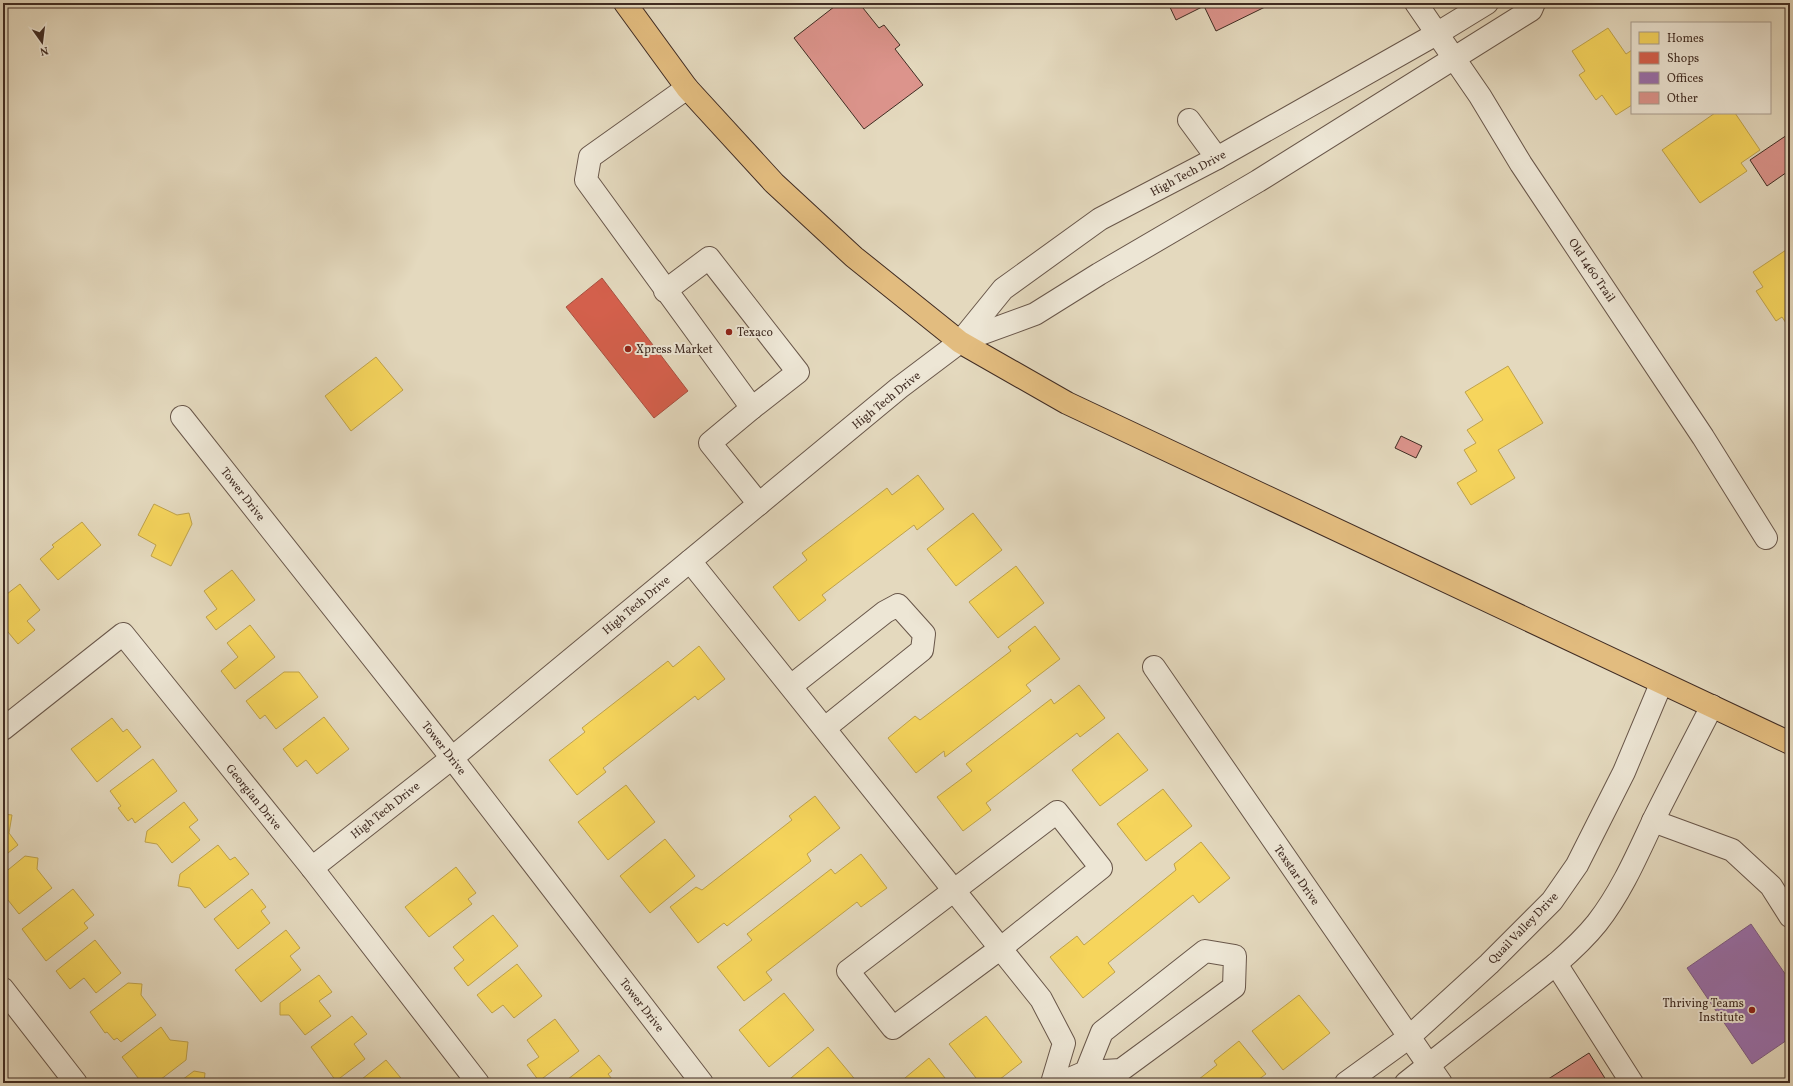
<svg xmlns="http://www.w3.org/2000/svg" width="1793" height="1086" viewBox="0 0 1793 1086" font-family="Vollkorn,serif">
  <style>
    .homes { fill: #f6d55c; stroke: #bfa24b }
    .shops { fill: #d6604d; stroke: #a95040 }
    .offices { fill: #9970ab; stroke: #7e5c82 }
    .building { fill: #dc948c; stroke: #402c23 }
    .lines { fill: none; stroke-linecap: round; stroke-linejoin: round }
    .minor-casing { stroke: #69574a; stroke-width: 24 }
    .major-casing { stroke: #402c23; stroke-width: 24 }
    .minor { stroke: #ede6d5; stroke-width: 22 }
    .major { stroke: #e2bc7f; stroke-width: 22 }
    .poi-dot { fill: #8f2418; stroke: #ede6d5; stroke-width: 1.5 }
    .labels { text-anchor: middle; stroke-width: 4; stroke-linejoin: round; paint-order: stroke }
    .street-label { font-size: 12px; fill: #402c23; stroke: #ede6d5 }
    .poi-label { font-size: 12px; fill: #402c23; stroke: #ede6d5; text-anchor: start }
  </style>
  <rect width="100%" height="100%" fill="#e4d9be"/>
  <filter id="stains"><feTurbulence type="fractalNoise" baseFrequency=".005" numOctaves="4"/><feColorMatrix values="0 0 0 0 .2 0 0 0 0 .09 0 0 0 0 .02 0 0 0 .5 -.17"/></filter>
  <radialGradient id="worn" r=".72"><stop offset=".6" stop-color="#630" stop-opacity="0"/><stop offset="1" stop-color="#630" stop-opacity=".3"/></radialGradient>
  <g class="homes">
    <path d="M1608 28 1626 54 1632 50V105L1616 115 1602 95 1596 100 1579 75 1585 71 1572 51Z"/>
    <path d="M1715 113H1735L1760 150 1741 163 1747 171 1700 203 1662 150Z"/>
    <path d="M1786 250 1790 256V329L1782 317 1776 321 1756 291 1763 287 1753 272Z"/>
    <path d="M376 357 403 390 351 431 325 396Z"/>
    <path d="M1508 366 1543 423 1498 450 1515 478 1471 505 1457 483 1477 471 1464 450 1476 443 1467 430 1483 420 1465 392Z"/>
    <path d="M918 475 944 509 917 530 914 525 822 595 826 600 799 621 773 587 807 560 802 553 887 488 892 495Z"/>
    <path d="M154 504 177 515 189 513 192 524 171 566 151 556 156 545 138 535Z"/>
    <path d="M973 513 1002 550 956 586 927 549Z"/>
    <path d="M82 522 101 545 58 580 40 559 54 547 52 545Z"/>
    <path d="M1016 566 1044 603 998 638 969 602Z"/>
    <path d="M232 570 255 600 216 630 206 617 217 609 204 591Z"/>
    <path d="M20 584 40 610 27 621 35 630 18 644 3 626V597Z"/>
    <path d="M250 625 275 657 235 689 221 671 238 657 227 643Z"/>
    <path d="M1035 626 1060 659 1026 685 1031 691 945 757 944 751 916 773 888 738 915 716 920 720 1011 651 1008 647Z"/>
    <path d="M699 646 725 679 698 700 695 696 603 768 606 772 577 795 549 760 585 732 582 728 668 661 673 667Z"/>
    <path d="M284 672H299L318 697 276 729 265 715 260 719 246 701Z"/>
    <path d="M1079 685 1105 718 1080 737 1077 733 986 803 991 810 963 831 937 797 972 771 966 764 1051 699 1054 704Z"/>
    <path d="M324 717 349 749 317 774 306 760 297 767 283 749Z"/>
    <path d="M112 718 123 732 127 729 141 747 97 782 71 749Z"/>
    <path d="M1118 733 1148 770 1100 806 1072 770Z"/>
    <path d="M153 759 177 791 135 823 132 818 128 821 118 808 121 806 110 791Z"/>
    <path d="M626 785 655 822 608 860 578 822Z"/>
    <path d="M1163 789 1192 826 1146 861 1117 824Z"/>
    <path d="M815 796 840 828 807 854 811 861 727 926 724 923 698 943 670 907 696 887 702 890 792 820 789 816Z"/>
    <path d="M184 802 198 820 189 827 200 840 172 863 157 844 145 842 147 831Z"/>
    <path d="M3 814 12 815 9 833 18 845 3 857Z"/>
    <path d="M665 839 695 876 650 913 620 876Z"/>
    <path d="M1201 842 1230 878 1199 903 1193 895 1108 963 1115 972 1083 998 1050 957 1077 936 1084 945 1176 870 1174 864Z"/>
    <path d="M218 845 230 860 235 857 249 874 205 908 190 888 178 886 180 874Z"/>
    <path d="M861 854 887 888 861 907 857 902 766 972 772 980 744 1001 717 967 752 940 747 934 831 869 835 874Z"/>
    <path d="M25 856 38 858 37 869 52 888 19 914 8 900 3 904V874Z"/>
    <path d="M456 867 476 893 468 899 472 904 429 937 405 907Z"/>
    <path d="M73 889 94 915 84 923 88 928 46 961 22 929Z"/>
    <path d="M252 889 266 907 261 911 270 923 238 949 214 919Z"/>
    <path d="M493 915 518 946 468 986 454 968 464 960 453 947Z"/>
    <path d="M286 930 300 948 290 956 301 970 261 1002 235 970Z"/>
    <path d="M95 940 121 973 96 993 84 978 70 989 56 971Z"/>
    <path d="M517 964 542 996 514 1018 503 1005 492 1013 477 995Z"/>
    <path d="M319 975 332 992 319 1001 331 1016 305 1035 289 1015H280V1003Z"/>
    <path d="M128 983 142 984 141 995 156 1015 121 1042 117 1038 114 1040 107 1032 105 1033 90 1012Z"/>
    <path d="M784 993 814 1030 769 1067 739 1030Z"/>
    <path d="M1299 995 1330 1033 1283 1070 1252 1031Z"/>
    <path d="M352 1016 367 1034 354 1044 365 1059 336 1081 311 1047Z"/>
    <path d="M986 1016 1022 1062 995 1083H980L949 1044Z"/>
    <path d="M555 1019 579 1051 539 1081 527 1065 539 1057 527 1040Z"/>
    <path d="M161 1027 170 1040 188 1042 186 1060 156 1083H142L122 1057Z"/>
    <path d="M1239 1041 1266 1074 1254 1083H1194L1217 1065 1214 1061Z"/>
    <path d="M828 1047 858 1083H785Z"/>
    <path d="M599 1055 612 1071 608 1074 615 1083H563Z"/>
    <path d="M929 1058 949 1083H899Z"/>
    <path d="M386 1060 405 1083H357Z"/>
    <path d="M194 1071 205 1073 204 1083H178Z"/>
  </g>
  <path class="shops" d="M602 278 688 391 654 418 566 307Z"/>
  <path class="offices" d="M1751 924 1790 981V1038L1752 1064 1687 968Z"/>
  <g class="building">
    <path d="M839 3H859L879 28 884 25 900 45 895 49 923 85 864 129 794 38Z"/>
    <path d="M1168 3H1263L1265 7 1216 31 1204 6 1176 20Z"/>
    <path d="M1790 133V170L1767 186 1750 160Z"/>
    <path d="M1401 436 1422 446 1416 458 1395 448Z"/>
    <path d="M1589 1053 1608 1083H1542Z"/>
  </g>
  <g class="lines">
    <defs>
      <g id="minor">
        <path d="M1416 3 1480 96 1521 164 1703 437 1766 538"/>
        <path d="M687 88 590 157 586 180 752 408 710 443 759 504"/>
        <path d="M1189 120 1217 158"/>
        <path d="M665 291 709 258 798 372 752 408"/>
        <path d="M961 341 1035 314 1099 274 1258 181 1531 10 1534 3"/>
        <path d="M182 417 452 758 702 1083"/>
        <path d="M690 561 1041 999 1064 1043 1052 1083"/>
        <path d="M1154 667 1441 1083"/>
        <path d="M791 686 885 612 898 605 924 634 922 650 825 728"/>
        <path d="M3 729 123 634 312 868 478 1083"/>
        <path d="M1057 812 1101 868 1001 948 893 1028 848 971Z"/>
        <path d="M1653 821 1732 850 1771 886 1790 916"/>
        <path d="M312 868 452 758 899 388 960 342 1003 289 1100 219 1217 158 1438 33 1487 3"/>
        <path d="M1556 964 1632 1083"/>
        <path d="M3 989 76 1083"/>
        <path d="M1060 1083 1086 1072 1121 1070 1234 987 1235 956 1205 951 1102 1032 1086 1072"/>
        <path d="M1346 1083 1408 1038 1489 964 1552 901 1577 865 1624 772 1661 684"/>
        <path d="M1406 1083 1556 964C1571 951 1585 938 1597 923 1622 891 1638 853 1655 817 1674 779 1693 743 1712 706"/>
      </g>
      <path id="major" d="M625 3 687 88 774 183 854 257 960 342 1067 403 1790 743"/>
    </defs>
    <use href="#minor" class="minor-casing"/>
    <use href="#major" class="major-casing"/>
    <use href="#minor" class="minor"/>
    <use href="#major" class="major"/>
  </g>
  <g class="poi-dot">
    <circle cx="729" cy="332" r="4"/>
    <circle cx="628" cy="349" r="4"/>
    <circle cx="1752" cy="1010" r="4"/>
  </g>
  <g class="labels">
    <g class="street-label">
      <text transform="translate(1188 173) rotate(-28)" y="4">High Tech Drive</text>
      <text transform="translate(1592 270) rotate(56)" y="4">Old 1460 Trail</text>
      <text transform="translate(886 400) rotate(-39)" y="4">High Tech Drive</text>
      <text transform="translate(243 494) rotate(52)" y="4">Tower Drive</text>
      <text transform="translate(636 605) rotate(-40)" y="4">High Tech Drive</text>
      <text transform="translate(444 748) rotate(52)" y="4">Tower Drive</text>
      <text transform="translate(254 797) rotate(51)" y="4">Georgian Drive</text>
      <text transform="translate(385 810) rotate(-38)" y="4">High Tech Drive</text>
      <text transform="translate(1297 875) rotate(55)" y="4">Texstar Drive</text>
      <text transform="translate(1523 928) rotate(-46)" y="4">Quail Valley Drive</text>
      <text transform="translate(642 1005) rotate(52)" y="4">Tower Drive</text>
    </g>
    <g class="poi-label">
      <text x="737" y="336">Texaco</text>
      <text x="636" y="353">Xpress Market</text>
      <text x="1744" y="1007" text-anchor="end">Thriving Teams<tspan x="1744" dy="14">Institute</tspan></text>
    </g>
  </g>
  <rect width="1793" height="1086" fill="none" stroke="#e4d9be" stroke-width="16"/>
  <rect x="4" y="4" width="1785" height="1078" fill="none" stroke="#402c23" stroke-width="2"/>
  <rect x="8" y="8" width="1777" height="1070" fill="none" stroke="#402c23"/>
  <rect x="1631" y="22" width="140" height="92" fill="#ede6d5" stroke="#a89c8e"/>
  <rect x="1639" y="32" width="20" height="12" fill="#f6d55c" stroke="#a89c8e"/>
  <text x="1667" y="42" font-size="12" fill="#402c23">Homes</text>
  <rect x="1639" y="52" width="20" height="12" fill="#d6604d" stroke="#a89c8e"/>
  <text x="1667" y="62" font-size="12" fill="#402c23">Shops</text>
  <rect x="1639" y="72" width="20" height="12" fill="#9970ab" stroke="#a89c8e"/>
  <text x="1667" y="82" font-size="12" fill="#402c23">Offices</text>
  <rect x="1639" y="92" width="20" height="12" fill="#dc948c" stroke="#a89c8e"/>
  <text x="1667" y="102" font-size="12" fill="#402c23">Other</text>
  <g transform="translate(42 42) rotate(166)" stroke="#ede6d5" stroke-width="3" paint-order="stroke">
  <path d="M0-3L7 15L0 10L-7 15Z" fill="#402c23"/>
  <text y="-6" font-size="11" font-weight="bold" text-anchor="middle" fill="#402c23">N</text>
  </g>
  <rect width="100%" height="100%" filter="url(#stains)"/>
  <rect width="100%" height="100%" fill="url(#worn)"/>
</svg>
